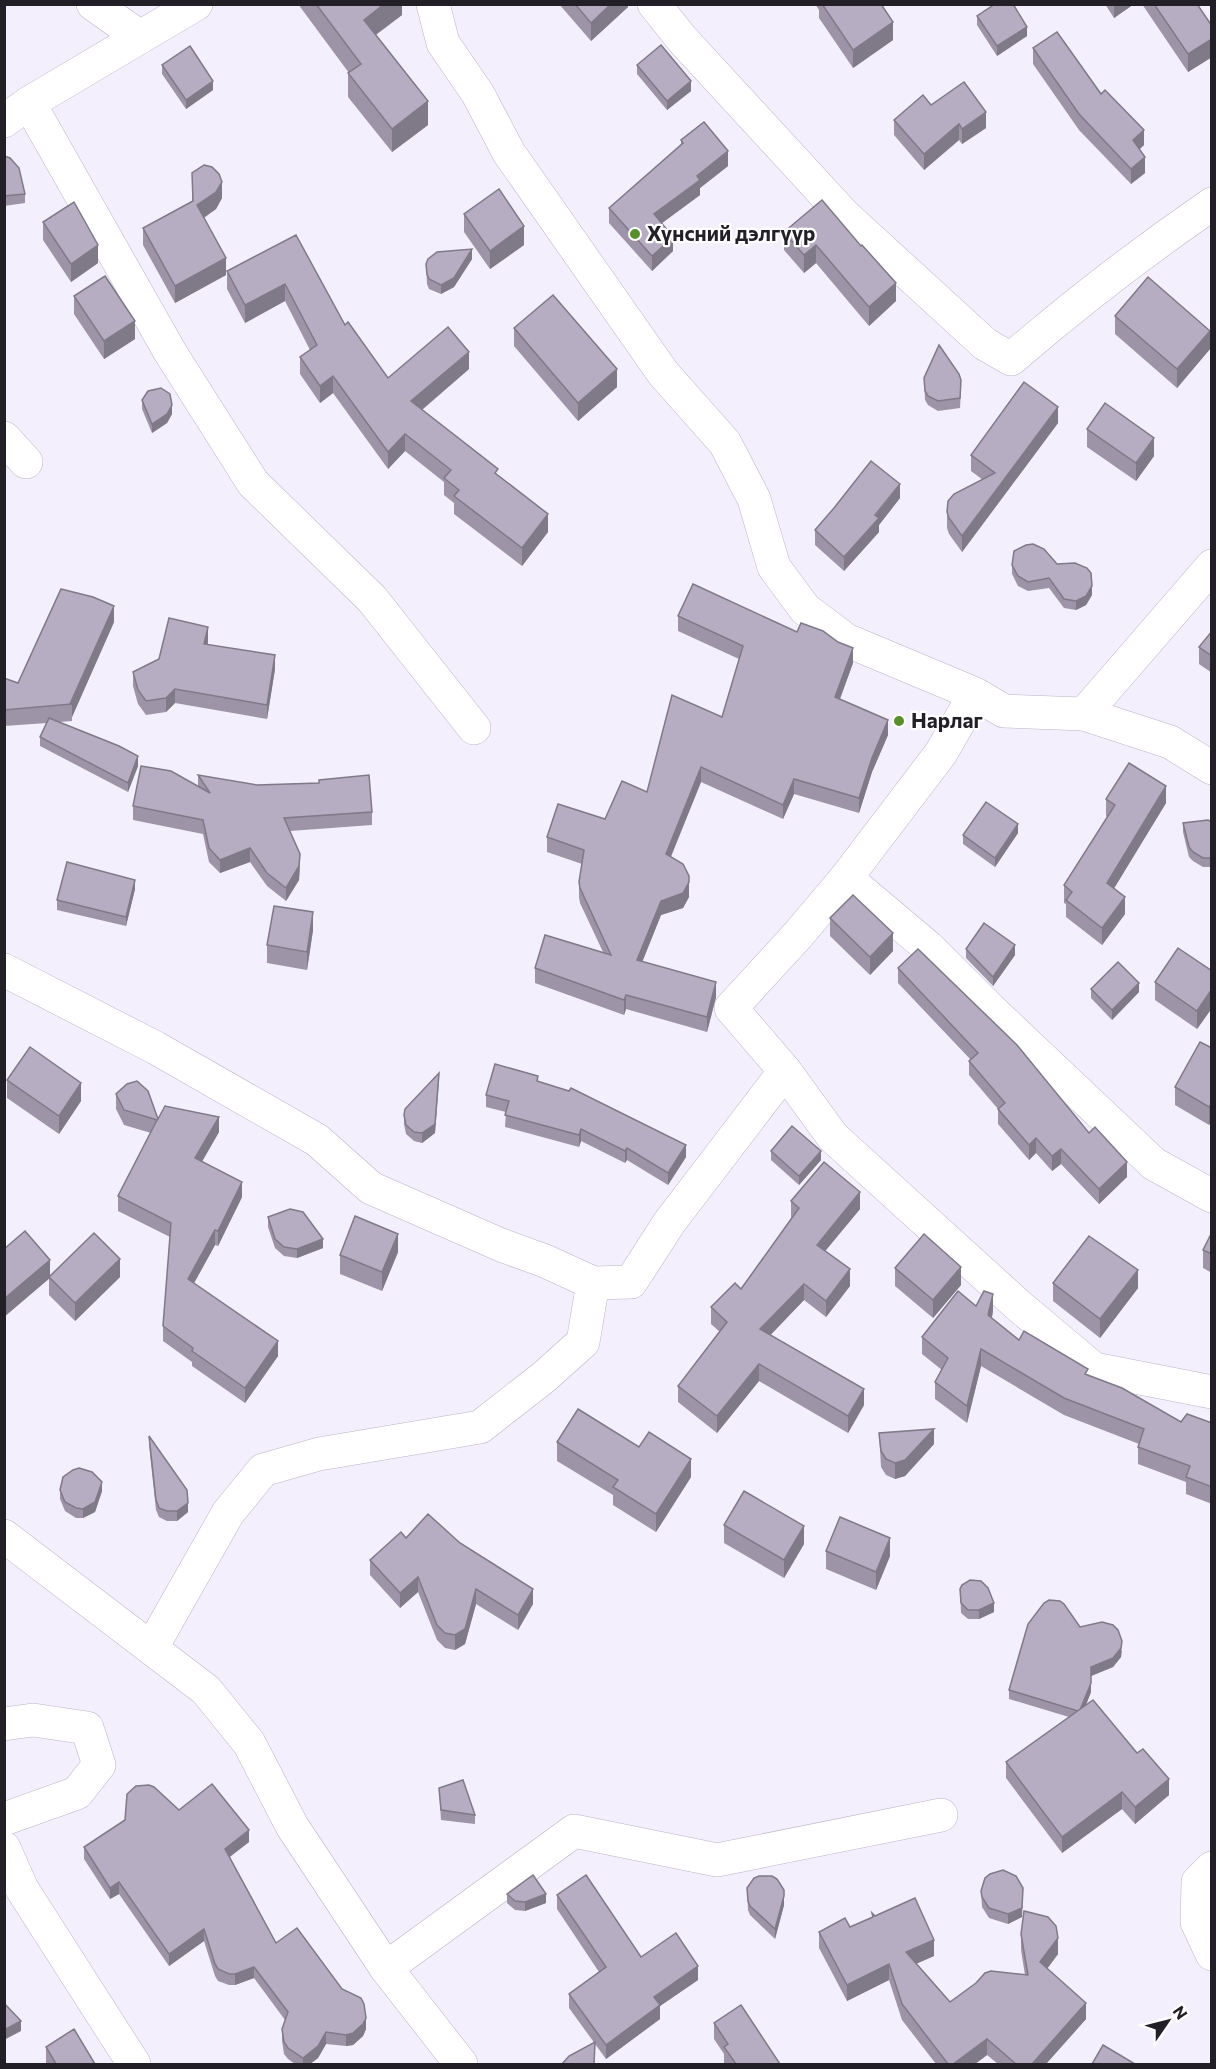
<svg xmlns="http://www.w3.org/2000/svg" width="1216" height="2069" viewBox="0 0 1216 2069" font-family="Commissioner,sans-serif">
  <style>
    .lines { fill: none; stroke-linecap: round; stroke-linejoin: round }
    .street-casing { stroke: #bcb3c9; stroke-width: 34 }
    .secondary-casing { stroke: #bcb3c9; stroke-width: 34 }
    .street { stroke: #fff; stroke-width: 33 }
    .secondary { stroke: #fff; stroke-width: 33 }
    .wall { fill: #9d95a7 }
    .shaded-wall { fill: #7f7988 }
    .building { fill: #b6adc2; stroke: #7f7988; stroke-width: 1.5 }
    .poi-dot { fill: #588f2b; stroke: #fff; stroke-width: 2 }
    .labels { text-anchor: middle; stroke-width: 4.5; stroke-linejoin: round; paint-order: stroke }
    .poi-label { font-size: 21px; font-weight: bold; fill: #231f27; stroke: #fff; text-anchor: start }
  </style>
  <rect width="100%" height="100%" fill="#f4effc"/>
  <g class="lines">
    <defs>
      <g id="street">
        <path d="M93 4 140 37"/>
        <path d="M433 4 443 43 478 94 509 153 663 373 725 443 754 499 774 567 805 609 846 640 975 694 1004 711 1084 714 1170 742 1212 768"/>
        <path d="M654 4 682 39 844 215 985 344 1011 359C1075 304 1142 252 1212 204"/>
        <path d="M29 103 170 352 253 483 372 599 474 728"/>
        <path d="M4 438 26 462"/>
        <path d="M975 694 941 753 846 878 797 936 731 1008 785 1071 833 1137 1019 1306 1094 1369 1212 1392"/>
        <path d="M1084 714 1212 566"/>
        <path d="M846 878 928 947 990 1009 1154 1164 1212 1196"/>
        <path d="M4 970 156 1048 317 1140 371 1188 501 1245 545 1261 593 1283 631 1282 669 1223 785 1071"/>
        <path d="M152 1647 228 1513 263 1470 319 1454 480 1427 544 1377 583 1342 593 1283"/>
        <path d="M4 1724 33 1720 87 1728 99 1765 77 1793 4 1819"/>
        <path d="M4 1848 22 1889 134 2064"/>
        <path d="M1212 1868 1198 1882 1197 1922 1212 1954"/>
        <path d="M386 1968 574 1831 717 1860 941 1815"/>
      </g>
      <g id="secondary">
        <path d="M4 121 29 103 196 4"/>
        <path d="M4 1536 206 1690 249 1743 292 1826 386 1968 461 2064"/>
      </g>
    </defs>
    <use href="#street" class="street-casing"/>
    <use href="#secondary" class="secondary-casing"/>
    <use href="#street" class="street"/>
    <use href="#secondary" class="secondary"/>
  </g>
  <g class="wall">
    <path d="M298 4H402V15L376 35 428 125 392 152 348 97V73H349Z"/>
    <path d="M559 4H628V7L591 41Z"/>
    <path d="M815 4H881L893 40 853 68 819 18V10Z"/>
    <path d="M1105 4H1134L1114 18Z"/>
    <path d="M1142 4H1197L1212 26V57L1188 72Z"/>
    <path d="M977 16 1027 36 997 56 977 25Z"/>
    <path d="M1033 48 1101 94 1144 145 1139 149 1145 173 1131 184 1079 130 1033 64Z"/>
    <path d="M162 65 213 90 186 109 162 74Z"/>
    <path d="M637 65 691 91 667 110 637 74Z"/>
    <path d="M931 105 986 128 962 144 959 140 924 170 894 135V120Z"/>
    <path d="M681 140 728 166 700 188V195L662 223 673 251 652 271 609 223V208L681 145Z"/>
    <path d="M4 156 25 194V203L4 206Z"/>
    <path d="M192 173 222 198 216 209 204 218 226 275 175 303 143 245V228L192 201Z"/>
    <path d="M822 200 896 301 869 326 816 263 804 273 784 250V232Z"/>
    <path d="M464 214 524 245 490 269 464 232Z"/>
    <path d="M43 222 98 263 71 282 43 240Z"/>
    <path d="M296 235 345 325 388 378 469 369 422 410 498 476 548 532 522 566 454 514V503L444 495V482L405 451 388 469 333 393 320 403 300 374V357L310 350 285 301 245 323 227 289V271Z"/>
    <path d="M472 259 454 287 441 294 429 289 427 284 426 264Z"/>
    <path d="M74 296 135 339 104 359 74 314Z"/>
    <path d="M1115 316 1210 349 1177 388 1115 334Z"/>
    <path d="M514 328 617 387 578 421 514 346Z"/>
    <path d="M924 378 961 390 960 408 938 411 928 405 925 400Z"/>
    <path d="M142 400 172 414 167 423 152 433 142 409Z"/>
    <path d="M1058 423 962 552 949 534 947 528V512L983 480 971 471V455Z"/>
    <path d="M1087 429 1154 456 1136 481 1087 447Z"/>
    <path d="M900 498 879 525V532L844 571 815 545V530Z"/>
    <path d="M1057 564 1092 595 1086 605 1076 610 1064 608 1049 588 1028 591 1018 586 1012 574V565Z"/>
    <path d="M678 616 853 663 840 699 888 735 872 772 859 813 794 794 783 819 701 782 671 857 689 897 683 908 661 915 642 962 716 997 707 1032 626 1009 624 1015 535 983V968L603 952 580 903 579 897V882L582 864 547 852V837L605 819 647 792 722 717 739 659 678 631Z"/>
    <path d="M114 622 72 717V721L59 722 138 766 128 792 40 746V737L47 723 4 726V678L18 683Z"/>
    <path d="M1212 631V673L1199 664V647Z"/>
    <path d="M208 641V644L275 669 267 719 175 703 166 712 146 715 138 704 133 686V672Z"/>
    <path d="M198 775 372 812V825L290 831 300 868 299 880 286 901 267 886 250 862 220 873 209 862 203 834 133 820V806L198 786Z"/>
    <path d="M1106 799 1166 803 1114 888 1125 914 1102 945 1066 917V904L1064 903V885L1107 817 1106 816Z"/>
    <path d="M1212 822V867H1203L1193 861 1189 857 1183 832V823Z"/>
    <path d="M1018 833 995 867 963 844V835Z"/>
    <path d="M135 889 126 926 57 910V900Z"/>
    <path d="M830 918 893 951 870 975 830 936Z"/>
    <path d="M313 930 307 970 267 963V945Z"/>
    <path d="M966 949 1015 955 993 986 966 958Z"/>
    <path d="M898 968 1089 1133 1127 1177 1099 1204 1061 1164 1052 1171 1036 1153 1029 1160 998 1124V1109L969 1075V1061L970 1059 898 983Z"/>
    <path d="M1212 971V1008L1197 1029 1155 1000V982Z"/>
    <path d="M1091 989 1139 992 1112 1020 1091 998Z"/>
    <path d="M1212 1048V1121L1209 1125 1175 1105V1087Z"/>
    <path d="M7 1080 81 1101 59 1134 7 1098Z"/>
    <path d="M538 1081 686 1157 668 1185 627 1160 625 1163 581 1141 579 1147 505 1127 506 1112 486 1107V1095Z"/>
    <path d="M439 1082 435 1133 422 1143 414 1141 406 1134 404 1124V1115Z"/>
    <path d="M116 1094 158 1119 219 1132 202 1162 242 1197 218 1246 215 1245 194 1283 278 1356 245 1403 192 1366V1362L163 1341V1326L170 1237 118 1211V1196L151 1133 124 1125 116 1109Z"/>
    <path d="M771 1151 821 1160 799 1185 771 1160Z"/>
    <path d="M791 1201 860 1209 825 1251 850 1286 826 1317 804 1300 770 1335 864 1405 848 1433 759 1381 717 1433 678 1402V1386L720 1332 711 1324V1307L741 1289 792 1218 791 1217Z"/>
    <path d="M268 1217 323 1248 297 1258 284 1256 275 1248 268 1227Z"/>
    <path d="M1212 1232V1273L1203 1268V1250Z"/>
    <path d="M4 1249 50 1276 120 1277 75 1321 49 1295V1278L4 1317Z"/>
    <path d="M398 1252 382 1291 340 1274V1255Z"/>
    <path d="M895 1268 961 1285 933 1318 895 1286Z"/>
    <path d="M1053 1283 1138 1288 1100 1338 1053 1301Z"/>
    <path d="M976 1306 993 1311 992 1318 1019 1340 1181 1422 1212 1423V1504L1186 1494V1482L1138 1464V1447L1139 1444 1064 1415 981 1366 967 1423 935 1399V1382L942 1370 922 1354V1337Z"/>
    <path d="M879 1433 934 1444 905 1476 895 1479 886 1475 881 1467Z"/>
    <path d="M149 1436 188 1512 177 1521H167L159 1517 156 1510 149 1445Z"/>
    <path d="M557 1442 639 1447 691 1477 656 1532 613 1505V1495L557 1461Z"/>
    <path d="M60 1490 102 1491 95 1512 83 1518H76L65 1511 60 1499Z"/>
    <path d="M724 1525 804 1544 784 1578 724 1543Z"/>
    <path d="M406 1538 460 1543 533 1604 518 1630 476 1604 465 1644 455 1650 445 1648 437 1640 418 1592 400 1608 370 1575V1560Z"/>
    <path d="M826 1551 890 1556 876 1590 826 1569Z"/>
    <path d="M960 1589 994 1612 979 1619H968L961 1613Z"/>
    <path d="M1080 1627 1122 1651 1121 1657 1113 1667 1091 1676V1692L1085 1706 1169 1795 1135 1824 1122 1809 1062 1853 1006 1778V1762L1069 1717 1009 1699V1690Z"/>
    <path d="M439 1788 475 1815V1824L441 1820Z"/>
    <path d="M179 1810 249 1842 230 1857 276 1943 366 2029 363 2036 353 2045 346 2046 326 2044 318 2058 310 2064H295L288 2059 284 2054 282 2041V2029L285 2020 254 1978 235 1985H229L218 1981 215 1976 204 1941 169 1966 119 1894 110 1899 84 1859V1847Z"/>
    <path d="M747 1888 784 1905 775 1939 750 1915 748 1910Z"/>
    <path d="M981 1891 1022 1917 1008 1924 989 1918 982 1907Z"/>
    <path d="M507 1894 546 1903 525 1911 515 1910 507 1903Z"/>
    <path d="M557 1895 641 1957 698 1980 660 2006V2019L606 2059 569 2008V1994L599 1972 557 1909Z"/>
    <path d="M872 1913 875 1916 934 1956 916 1964 950 2002 1025 1975 1021 1950V1934L1058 1954 1047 1969 1086 2019 1046 2064H998L987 2055 975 2064H936L902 2020 889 1980 847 2001 819 1948V1932L850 1927 872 1917Z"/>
    <path d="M714 2023 780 2064H725L724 2063V2054L714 2039Z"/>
    <path d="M46 2047 95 2064H46Z"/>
  </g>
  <g class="shaded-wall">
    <path d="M384 4H402V15L364 43V20Z"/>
    <path d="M611 4H628V7L591 41V23Z"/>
    <path d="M1114 4H1134L1114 18Z"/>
    <path d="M893 22V40L853 68V50Z"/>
    <path d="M1027 27V36L997 56V46Z"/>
    <path d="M1212 39V57L1188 72V54Z"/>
    <path d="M213 81V90L186 109V100Z"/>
    <path d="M691 81V91L667 110V101Z"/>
    <path d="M428 101V125L392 152V129Z"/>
    <path d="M986 112V128L962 144V129Z"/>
    <path d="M959 124V140L924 170V154Z"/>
    <path d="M1144 130V145L1133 156V140Z"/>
    <path d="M728 151V166L700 188V195L654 229V214L697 176Z"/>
    <path d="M1145 157V173L1131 184V169Z"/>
    <path d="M222 182V198L216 209 197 222V205Z"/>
    <path d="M524 226V245L490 269V251Z"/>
    <path d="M673 237V251L652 271V256Z"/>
    <path d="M98 245V263L71 282V264Z"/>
    <path d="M816 245V263L804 273V255Z"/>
    <path d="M472 249V259L454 287 441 294V285Z"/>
    <path d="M226 258V275L175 303V286Z"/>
    <path d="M896 283V301L869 326V307Z"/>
    <path d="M285 284V301L245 323V305Z"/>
    <path d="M135 321V339L104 359V341Z"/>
    <path d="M1210 331V349L1177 388V369Z"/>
    <path d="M469 352V369L411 419V401Z"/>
    <path d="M617 369V387L578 421V403Z"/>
    <path d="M333 376V393L320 403V386Z"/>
    <path d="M172 405V414L167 423 152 433V424Z"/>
    <path d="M1058 407V423L962 552V536Z"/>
    <path d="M405 434V451L388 469V452Z"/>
    <path d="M1154 438V456L1136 481V463Z"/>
    <path d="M900 484V498L879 525V532L844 571V557Z"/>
    <path d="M548 514V532L522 566V548Z"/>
    <path d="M1092 586V595L1086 605 1076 610V601Z"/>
    <path d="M114 606V622L72 717V704H70Z"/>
    <path d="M208 627V641L204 657V644Z"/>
    <path d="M853 648V663L835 712V697Z"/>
    <path d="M275 655V669L267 719V705Z"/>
    <path d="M175 689V703L166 712V698Z"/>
    <path d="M888 720V735L872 772 859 813V798L872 758Z"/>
    <path d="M138 756V766L128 792V783Z"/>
    <path d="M701 767V782L666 868V854Z"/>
    <path d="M794 779V794L783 819V805Z"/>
    <path d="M1166 786V803L1107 900V883Z"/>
    <path d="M1018 824V833L995 867V858Z"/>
    <path d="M250 848V862L220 873V860Z"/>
    <path d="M300 854 299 880 286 901V888Z"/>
    <path d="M689 876V897L683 908 661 915 637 975V960L661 901Z"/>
    <path d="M135 880V889L126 926V917Z"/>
    <path d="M1125 897V914L1102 945V928Z"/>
    <path d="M313 912V930L307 970V952Z"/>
    <path d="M893 933V951L870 975V957Z"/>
    <path d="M1015 945V955L993 986V977Z"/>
    <path d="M716 982V997L707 1032V1017Z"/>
    <path d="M1139 983V992L1112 1020V1010Z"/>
    <path d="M1212 989V1008L1197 1029V1011Z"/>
    <path d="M626 995V1009L624 1015V1000Z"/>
    <path d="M439 1073 435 1133 422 1143V1133Z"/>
    <path d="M81 1083V1101L59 1134V1116Z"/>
    <path d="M1212 1103V1121L1209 1125V1107Z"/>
    <path d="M219 1117V1132L195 1173V1158Z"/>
    <path d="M581 1129V1141L579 1147V1135Z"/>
    <path d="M1036 1138V1153L1029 1160V1145Z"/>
    <path d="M686 1145V1157L668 1185V1173Z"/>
    <path d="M627 1148V1160L625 1163V1151Z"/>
    <path d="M1061 1149V1164L1052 1171V1156Z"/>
    <path d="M821 1151V1160L799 1185V1176Z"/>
    <path d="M1127 1162V1177L1099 1204V1189Z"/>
    <path d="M242 1182V1197L218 1246V1231Z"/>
    <path d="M860 1192V1209L817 1261V1245Z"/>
    <path d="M215 1230V1245L188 1294V1279Z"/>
    <path d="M398 1234V1252L382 1291V1272Z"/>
    <path d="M323 1239V1248L297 1258V1249Z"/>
    <path d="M120 1259V1277L75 1321V1303Z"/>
    <path d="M50 1260V1278L4 1317V1299Z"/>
    <path d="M961 1267V1285L933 1318V1300Z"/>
    <path d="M850 1269V1286L826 1317V1301Z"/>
    <path d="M1138 1270V1288L1100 1338V1319Z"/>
    <path d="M804 1284V1300L760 1346V1329Z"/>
    <path d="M993 1294V1311L988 1333V1315Z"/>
    <path d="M278 1341V1356L245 1403V1388Z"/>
    <path d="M981 1349V1366L967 1423V1406Z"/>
    <path d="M759 1364V1381L717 1433V1416Z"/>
    <path d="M864 1389V1405L848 1433V1416Z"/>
    <path d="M934 1429V1444L905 1476 895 1479V1463Z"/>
    <path d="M691 1459V1477L656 1532V1514Z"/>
    <path d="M102 1482V1491L95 1512 83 1518V1509Z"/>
    <path d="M188 1503V1512L177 1521V1511Z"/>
    <path d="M804 1526V1544L784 1578V1560Z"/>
    <path d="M890 1538V1556L876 1590V1572Z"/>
    <path d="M418 1577V1592L400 1608V1593Z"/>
    <path d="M476 1589V1604L465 1644 455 1650V1635Z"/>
    <path d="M533 1589V1604L518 1630V1615Z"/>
    <path d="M994 1603V1612L979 1619V1610Z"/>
    <path d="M1122 1641 1121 1657 1113 1667 1091 1676V1692L1080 1721V1711L1091 1667Z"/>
    <path d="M1169 1779V1795L1135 1824V1807Z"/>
    <path d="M1122 1792V1809L1062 1853V1837Z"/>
    <path d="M249 1830V1842L225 1860V1849Z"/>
    <path d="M119 1882V1894L110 1899V1888Z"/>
    <path d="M1023 1888 1022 1917 1008 1924V1914Z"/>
    <path d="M546 1894V1903L525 1911V1902Z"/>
    <path d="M784 1896V1905L775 1939V1929Z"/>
    <path d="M204 1929V1941L169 1966V1954Z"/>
    <path d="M1058 1938V1954L1040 1978V1962Z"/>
    <path d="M934 1940V1956L906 1968V1952Z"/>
    <path d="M889 1964V1980L847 2001V1985Z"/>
    <path d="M698 1966V1980L660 2006V2019L606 2059V2045L654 1997Z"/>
    <path d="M254 1967V1978L235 1985V1974Z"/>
    <path d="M1086 2003V2019L1046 2064H1032Z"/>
    <path d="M366 2018V2029L363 2036 353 2045 346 2046V2035Z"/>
    <path d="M21 2021V2031L4 2040V2030Z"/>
    <path d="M326 2032V2044L318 2058 310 2064H303V2058Z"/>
    <path d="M987 2039V2055L975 2064H953Z"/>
  </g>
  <g class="building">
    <path d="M316 4H384L364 20 428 101 392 129 348 73 361 64Z"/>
    <path d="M575 4H611L591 23Z"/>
    <path d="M822 4H881L893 22 853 50Z"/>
    <path d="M995 4H1013L1027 27 997 46 977 16Z"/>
    <path d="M1154 4H1197L1212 26V39L1188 54Z"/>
    <path d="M1057 32 1101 94 1105 90 1144 130 1133 140 1145 157 1131 169 1079 114 1033 48Z"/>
    <path d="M661 45 691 81 667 101 637 65Z"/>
    <path d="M190 46 213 81 186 100 162 65Z"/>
    <path d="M964 82 986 112 962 129 959 124 924 154 894 120 923 95 931 105Z"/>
    <path d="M704 122 728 151 697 176 700 180 654 214 673 237 652 256 609 208 683 143 681 140Z"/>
    <path d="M4 156 10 158 19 168 25 194 4 196Z"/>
    <path d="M204 165 212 167 219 174 222 182 216 192 197 205 226 258 175 286 143 228 193 201 192 173Z"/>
    <path d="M499 189 524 226 490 251 464 214Z"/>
    <path d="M822 200 861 246 862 245 896 283 869 307 816 245 804 255 784 232Z"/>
    <path d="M74 202 98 245 71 264 43 222Z"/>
    <path d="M296 235 345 325 348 322 388 378 448 327 469 352 411 401 498 469 495 473 548 514 522 548 454 496 459 490 444 478 451 470 405 434 388 452 333 376 320 386 300 357 317 345 285 284 245 305 227 271Z"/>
    <path d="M472 249 454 278 441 285 429 279 427 274 426 264 428 259 437 252Z"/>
    <path d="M105 276 135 321 104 341 74 296Z"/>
    <path d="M1148 277 1210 331 1177 369 1115 316Z"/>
    <path d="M553 295 617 369 578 403 514 328Z"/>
    <path d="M939 345 959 374 961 380 960 398 938 401 928 396 925 391 924 378Z"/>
    <path d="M1024 382 1058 407 962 536 949 518 947 512 948 501 954 494 995 473 971 455Z"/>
    <path d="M161 388 170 394 172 405 167 414 152 424 142 400 148 391Z"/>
    <path d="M1105 403 1154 438 1136 463 1087 429Z"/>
    <path d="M871 461 900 484 875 515 879 518 844 557 815 530 834 508Z"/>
    <path d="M1033 544 1044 549 1057 564 1075 563 1087 568 1091 573 1092 586 1086 596 1076 601 1064 599 1049 578 1028 582 1018 576 1012 565 1014 551 1026 545Z"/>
    <path d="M693 584 797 632 801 623 823 631 838 642 853 648 835 697 888 720 872 758 859 798 794 779 783 805 701 767 666 854 683 864 689 876V882L683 893 661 901 637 960 716 982 707 1017 626 995 624 1000 535 968 545 935 611 955 580 888 579 882 584 850 547 837 558 804 605 819 622 781 647 792 672 695 722 717 743 646 678 616Z"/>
    <path d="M61 589 93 597 114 606 70 704H72L4 710V678L18 683Z"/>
    <path d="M169 618 208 627 204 644 275 655 267 705 175 689 166 698 146 701 138 690 133 672 159 659Z"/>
    <path d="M1212 631V656L1199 647Z"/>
    <path d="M49 718 119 746 138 756 128 783 40 737Z"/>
    <path d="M1129 763 1166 786 1107 883 1125 897 1102 928 1066 900 1072 892 1064 885 1115 805 1106 799Z"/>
    <path d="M141 766 171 771 210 793 198 775 257 785 319 783V780L369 775 372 812 284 818 300 854 299 866 286 888 267 873 250 848 220 860 209 848 203 820 133 806Z"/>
    <path d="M986 802 1018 824 995 858 963 835Z"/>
    <path d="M1208 820 1212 822V858H1203L1193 852 1189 847 1183 823Z"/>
    <path d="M67 862 135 880 126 917 57 900Z"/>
    <path d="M853 895 893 933 870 957 830 918Z"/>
    <path d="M274 906 313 912 307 952 267 945Z"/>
    <path d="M984 923 1015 945 993 977 966 949Z"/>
    <path d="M1178 948 1212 971V989L1197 1011 1155 982Z"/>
    <path d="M918 949 1017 1045 1089 1133 1095 1127 1127 1162 1099 1189 1061 1149 1052 1156 1036 1138 1029 1145 998 1109 1005 1103 969 1061 978 1053 898 968Z"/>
    <path d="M1118 962 1139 983 1112 1010 1091 989Z"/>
    <path d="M1200 1042 1212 1048V1103L1209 1107 1175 1087Z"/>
    <path d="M30 1047 81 1083 59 1116 7 1080Z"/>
    <path d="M495 1064 538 1076 537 1081 569 1091 571 1088 686 1145 668 1173 627 1148 625 1151 581 1129 579 1135 505 1115 509 1101 486 1095Z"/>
    <path d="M439 1073 435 1124 422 1133 414 1132 406 1125 404 1115 405 1109Z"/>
    <path d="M137 1081 148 1091 158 1119 165 1106 219 1117 195 1158 242 1182 218 1231 215 1230 188 1279 278 1341 245 1388 192 1351 193 1348 163 1326 171 1223 118 1196 157 1120 124 1110 116 1094 127 1084Z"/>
    <path d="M792 1126 821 1151 799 1176 771 1151Z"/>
    <path d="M824 1162 860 1192 817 1245 850 1269 826 1301 804 1284 760 1329 864 1389 848 1416 759 1364 717 1416 678 1386 727 1322 711 1307 735 1283 741 1289 799 1208 791 1201Z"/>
    <path d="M290 1209 303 1212 323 1239 297 1249 284 1247 275 1239 268 1217Z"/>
    <path d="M355 1216 398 1234 382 1272 340 1255Z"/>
    <path d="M25 1231 50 1260 4 1299V1249Z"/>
    <path d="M1212 1232V1254L1203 1250Z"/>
    <path d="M94 1233 120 1259 75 1303 49 1277Z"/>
    <path d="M924 1234 961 1267 933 1300 895 1268Z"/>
    <path d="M1089 1236 1138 1270 1100 1319 1053 1283Z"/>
    <path d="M958 1291 976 1306 984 1291 993 1294 988 1315 1019 1340 1024 1331 1088 1369 1085 1374 1122 1388 1181 1422 1187 1414 1212 1423V1487L1186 1477 1190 1466 1138 1447 1144 1429 1064 1398 981 1349 967 1406 935 1382 948 1358 922 1337Z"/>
    <path d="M578 1409 639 1447 649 1432 691 1459 656 1514 613 1487 618 1480 557 1442Z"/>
    <path d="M934 1429 905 1460 895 1463 886 1459 881 1451 879 1433Z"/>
    <path d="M149 1436 187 1490 188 1503 177 1511H167L159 1508 156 1500Z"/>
    <path d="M79 1468 92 1472 102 1482 95 1502 83 1509 76 1508 65 1502 60 1490 63 1477 73 1470Z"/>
    <path d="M744 1491 804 1526 784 1560 724 1525Z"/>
    <path d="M428 1514 460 1543 533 1589 518 1615 476 1589 465 1629 455 1635 445 1633 437 1625 418 1577 400 1593 370 1560 401 1532 406 1538Z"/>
    <path d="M840 1517 890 1538 876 1572 826 1551Z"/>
    <path d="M970 1580 981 1581 988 1588 994 1603 979 1610H968L961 1603 960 1589 962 1585Z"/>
    <path d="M1049 1600 1060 1601 1064 1604 1080 1627 1102 1622 1113 1625 1118 1630 1122 1641 1121 1648 1113 1658 1091 1667V1683L1080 1710 1078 1711 1009 1690 1028 1624 1044 1603Z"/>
    <path d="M1093 1700 1137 1753 1143 1749 1169 1779 1135 1807 1122 1792 1062 1837 1006 1762Z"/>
    <path d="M463 1780 475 1815 441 1810 439 1788Z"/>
    <path d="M212 1784 249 1830 225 1849 276 1943 297 1928 342 1989 361 1998 364 2004 366 2018 363 2024 353 2033 346 2035 326 2032 318 2046 303 2058 288 2048 284 2042 282 2029 288 2012 254 1967 235 1974H229L218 1969 215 1964 204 1929 169 1954 119 1882 110 1888 84 1847 125 1820 127 1794 136 1786 149 1785 154 1787 179 1810Z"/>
    <path d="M1003 1870 1016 1876 1023 1888 1022 1908 1008 1914 989 1908 982 1897 981 1891 985 1878 990 1874Z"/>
    <path d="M533 1875 546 1894 525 1902 515 1901 507 1894Z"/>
    <path d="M586 1875 641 1957 676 1933 698 1966 654 1997 660 2005 606 2045 569 1994 606 1967 557 1895Z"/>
    <path d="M759 1876H772L777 1879 784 1890V1896L775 1929 750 1906 748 1901 747 1888 754 1878Z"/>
    <path d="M915 1898 934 1940 906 1952 950 2002 976 1983 985 1973 991 1971 1028 1975 1021 1934 1024 1911 1048 1917 1056 1926 1058 1938 1040 1962 1086 2003 1032 2064H1016L987 2039 953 2064H948L902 2004 889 1964 847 1985 819 1932 845 1918 850 1927 873 1917 872 1913 875 1916Z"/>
    <path d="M4 2003 21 2021 4 2030Z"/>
    <path d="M741 2005 780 2064H736L724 2047 728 2044 714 2023Z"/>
    <path d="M74 2029 95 2064H56L46 2047Z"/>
    <path d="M595 2042 594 2064H562L569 2056Z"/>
    <path d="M1103 2045 1135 2064H1092Z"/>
  </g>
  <g class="poi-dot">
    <circle cx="635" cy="234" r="6"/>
    <circle cx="899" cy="721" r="6"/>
  </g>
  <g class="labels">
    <g class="poi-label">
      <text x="647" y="241">Хүнсний дэлгүүр</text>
      <text x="911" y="728">Нарлаг</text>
    </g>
  </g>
  <rect width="1216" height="2069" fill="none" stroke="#231f27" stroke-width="12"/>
  <g transform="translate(1168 2021) rotate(55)" stroke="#ffffff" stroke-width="4.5" paint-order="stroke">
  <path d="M0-4.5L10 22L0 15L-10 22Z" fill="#231f27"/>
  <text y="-9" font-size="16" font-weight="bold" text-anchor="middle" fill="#231f27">N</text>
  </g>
</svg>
